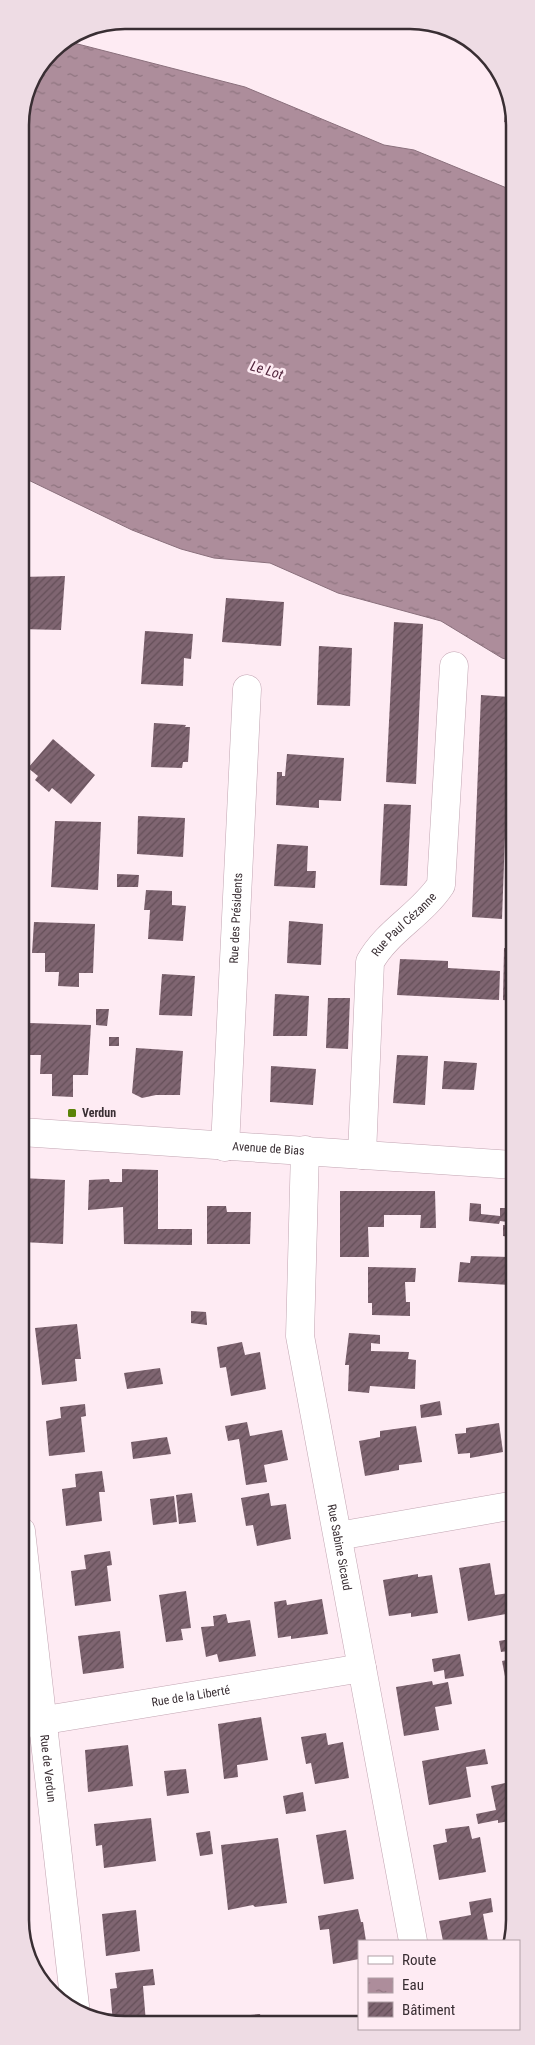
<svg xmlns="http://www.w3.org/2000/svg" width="535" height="2045" viewBox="0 0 535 2045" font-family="'Roboto Condensed',sans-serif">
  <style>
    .water { fill: url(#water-ripples); stroke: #8a707c }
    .building { fill: url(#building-hatch) }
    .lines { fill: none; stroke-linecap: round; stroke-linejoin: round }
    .minor-casing { stroke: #c2a5b2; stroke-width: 29 }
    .tertiary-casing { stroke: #c2a5b2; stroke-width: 29 }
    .minor { stroke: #fff; stroke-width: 28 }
    .tertiary { stroke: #fff; stroke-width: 28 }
    .poi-dot { fill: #5b8308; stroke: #feebf3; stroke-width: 2 }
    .labels { text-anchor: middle; stroke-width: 5; stroke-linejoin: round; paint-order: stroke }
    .street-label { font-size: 12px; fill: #392e33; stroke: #feebf3 }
    .poi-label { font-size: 12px; font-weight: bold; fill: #392e33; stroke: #feebf3; text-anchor: start }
    .water-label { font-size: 14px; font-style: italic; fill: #51243b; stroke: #feebf3 }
    .rim { fill: none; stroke: #392e33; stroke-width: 2.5 }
  </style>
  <defs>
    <pattern id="water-ripples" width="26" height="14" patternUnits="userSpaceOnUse" patternTransform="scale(1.25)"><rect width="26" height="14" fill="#ad8d9b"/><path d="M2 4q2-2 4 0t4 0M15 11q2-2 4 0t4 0" fill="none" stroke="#8e747f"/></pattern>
    <pattern id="building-hatch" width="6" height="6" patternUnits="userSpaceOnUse" patternTransform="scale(1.25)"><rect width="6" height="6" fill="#7f6571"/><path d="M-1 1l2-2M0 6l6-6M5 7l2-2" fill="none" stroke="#644f58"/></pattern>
  </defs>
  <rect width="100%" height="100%" fill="#feebf3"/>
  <path class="water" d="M66 41 245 87 384 145 414 150 514 191V659L512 661 502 658 441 621 338 593 270 563 214 558 181 549 132 530 20 476V118L28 84 51 50Z"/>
  <g class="building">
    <path d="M507 101 510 102 514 110V124L504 122Z"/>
    <path d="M65 576 61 630 20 629V577Z"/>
    <path d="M226 598 284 602 281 646 222 642Z"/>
    <path d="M394 622 423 624 416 784 386 782Z"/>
    <path d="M145 631 193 634 191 659 184 658 183 686 141 684Z"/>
    <path d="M319 646 352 648 350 706 317 705Z"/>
    <path d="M481 695 510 697 502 919 472 917Z"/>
    <path d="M154 723 186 725 185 727H190L188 762H183L182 768 151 767Z"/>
    <path d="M53 739 95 775 71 804 52 788 49 792 35 780 38 776 28 768Z"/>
    <path d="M287 754 344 758 341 801 319 800V808L276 805 277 772H282V776H285Z"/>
    <path d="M384 804 411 805 407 886 380 885Z"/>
    <path d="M138 816 185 818 183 857 137 854Z"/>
    <path d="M55 821 101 822 98 890 51 887Z"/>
    <path d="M277 844 308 846 307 871H316L315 888 274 886Z"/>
    <path d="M117 874 139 875 138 887H117Z"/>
    <path d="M146 890 172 891V905L186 906 183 941 148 939 150 910H144Z"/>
    <path d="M289 921 323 924 321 965 287 963Z"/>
    <path d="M34 922 95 924 93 973H79V987L58 986 59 972H45V953H32Z"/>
    <path d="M504 948 514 949V1001L503 1000Z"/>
    <path d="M400 959 448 961V968L500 971 499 1000 397 995Z"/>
    <path d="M162 974 195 976 192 1016 159 1015Z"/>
    <path d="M275 994 309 996 307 1036H273Z"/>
    <path d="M328 998H350L348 1049 326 1048Z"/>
    <path d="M96 1009H109L107 1026 96 1025Z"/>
    <path d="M29 1023 91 1025 88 1075H73V1097L52 1096V1074H40L41 1055H29Z"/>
    <rect x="109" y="1037" width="10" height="9"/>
    <path d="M136 1048 183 1051 180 1095H156L142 1098 132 1093Z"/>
    <path d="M397 1055 428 1056 425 1105 393 1103Z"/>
    <path d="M444 1061 477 1063 474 1090 442 1089Z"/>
    <path d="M271 1066 316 1069 313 1105 270 1102Z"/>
    <path d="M122 1169 158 1170V1229H192V1245L124 1244 123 1207 88 1210 89 1180 109 1179 110 1182H122Z"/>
    <path d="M21 1178 65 1180 63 1244 22 1242 24 1198H21Z"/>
    <path d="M340 1191H435L436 1228H420L421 1215H384V1227H368L369 1257H340Z"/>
    <path d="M470 1203 481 1204V1214L500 1216V1208H515V1223L500 1221 499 1224 469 1221Z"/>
    <path d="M207 1206H226L227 1212H251L250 1244H207Z"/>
    <path d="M503 1225 515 1226V1238L503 1236Z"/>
    <path d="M471 1256 513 1257 511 1285 458 1282 460 1262 470 1263Z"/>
    <path d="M368 1267 416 1268 415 1282H405L406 1302H410V1316L372 1315V1303H368Z"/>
    <path d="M191 1311 206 1312 207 1325 191 1323Z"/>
    <path d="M77 1324 81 1359H75L77 1381 42 1385 35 1328Z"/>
    <path d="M349 1333 380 1335V1344L371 1343V1351L409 1352 408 1359 416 1360 415 1389 370 1386 369 1393 348 1391 349 1365H345Z"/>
    <path d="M242 1342 245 1355 260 1352 266 1389 231 1396 226 1367 220 1368 217 1347Z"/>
    <path d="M160 1368 163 1384 127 1389 124 1373Z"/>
    <path d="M440 1401 442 1415 421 1418 420 1405Z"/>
    <path d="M85 1404 86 1416 81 1417 85 1452 49 1456 46 1421 61 1418 60 1407Z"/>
    <path d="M247 1422 250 1436 282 1430 288 1460 264 1465 267 1482 246 1485 239 1439 228 1441 225 1426Z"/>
    <path d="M499 1423 503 1452 470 1458V1453L458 1454 455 1434 466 1433V1428Z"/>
    <path d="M416 1426 422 1462 399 1465V1470L365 1476 359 1441 380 1437V1431Z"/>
    <path d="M167 1437 171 1454 133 1459 131 1442Z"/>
    <path d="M102 1471 105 1492H99L102 1521 66 1526 62 1489 76 1487 75 1474Z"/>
    <path d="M192 1493 196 1522 179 1524 176 1495Z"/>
    <path d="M269 1493 271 1506 286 1504 291 1539 257 1546 253 1525 246 1526 241 1498Z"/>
    <path d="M174 1496 177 1522 153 1525 150 1499Z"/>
    <path d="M110 1551 112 1565 107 1566 111 1601 75 1606 71 1571 86 1569 84 1555Z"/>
    <path d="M490 1563 495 1595 509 1593 512 1613 468 1621 459 1568Z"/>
    <path d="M418 1574V1577L432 1575 438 1613 411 1617V1613L389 1616 383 1580Z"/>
    <path d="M186 1591 191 1628 181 1629 183 1640 166 1642 159 1595Z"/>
    <path d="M322 1599 328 1634 291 1639V1636L278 1638 274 1602 286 1600 287 1605Z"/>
    <path d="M226 1614 228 1623 250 1620 256 1656 219 1662 217 1654 206 1657 201 1627 214 1626 213 1616Z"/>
    <path d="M120 1631 124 1668 83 1674 78 1636Z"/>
    <path d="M515 1638V1650L501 1652 499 1641Z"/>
    <path d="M460 1654 464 1676 445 1679 444 1670 434 1672 432 1659Z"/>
    <path d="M515 1658V1723H514L502 1661Z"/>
    <path d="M432 1681 433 1685 448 1682 452 1704 435 1707 439 1730 404 1736 396 1687Z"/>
    <path d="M261 1717 268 1760 237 1765 238 1777 224 1779 218 1724Z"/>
    <path d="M326 1733 328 1745 343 1742 349 1778 315 1784 311 1763 306 1764 301 1737Z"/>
    <path d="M128 1745 133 1786 88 1792 85 1750Z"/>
    <path d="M485 1749 488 1764 466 1767 471 1797 429 1805 422 1761Z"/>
    <path d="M186 1769 189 1793 167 1796 164 1771Z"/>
    <path d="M515 1781V1820L498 1823V1820L478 1824 476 1814 496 1810 491 1786Z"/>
    <path d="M303 1792 306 1811 286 1814 283 1796Z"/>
    <path d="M151 1818 156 1861 104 1868 102 1845 96 1846 94 1824Z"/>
    <path d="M469 1826 472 1839 480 1837 486 1872 439 1880 433 1845 447 1842 445 1829Z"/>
    <path d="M346 1830 354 1879 324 1884 316 1835Z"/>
    <path d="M210 1831 213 1854 200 1856 196 1833Z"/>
    <path d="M278 1838 287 1903 255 1907 253 1905 228 1910 221 1845Z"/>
    <path d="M491 1898 493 1912 483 1914 488 1941H443L439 1921 471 1915 469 1902Z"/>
    <path d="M358 1909 361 1922H363L366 1941H359V1959L333 1964 329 1929 320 1930 318 1916Z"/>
    <path d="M136 1910 140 1951 106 1956 102 1914Z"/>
    <path d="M153 1969 155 1985 143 1986 146 2023H113L110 1989 117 1988 115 1973Z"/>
    <path d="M260 2014 262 2023H240L239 2016Z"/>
  </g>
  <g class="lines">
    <defs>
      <g id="minor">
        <path id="s1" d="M225 1147 247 689"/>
        <path id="s2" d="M305 1150 300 1336 413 1941"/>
        <path id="s3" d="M362 1155 370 962C387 931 421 915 441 885L454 666"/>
        <path id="s4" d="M21 1531 75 2006"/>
        <path d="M338 1536 515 1505"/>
        <path id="s5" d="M21 1724 362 1668"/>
      </g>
      <g id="tertiary">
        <path id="s6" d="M21 1132 514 1165"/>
      </g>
    </defs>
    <use href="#minor" class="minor-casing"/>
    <use href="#tertiary" class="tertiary-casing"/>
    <use href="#minor" class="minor"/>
    <use href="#tertiary" class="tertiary"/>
  </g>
  <rect class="poi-dot" x="67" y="1108" width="10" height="10" rx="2.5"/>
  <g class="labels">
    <g class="street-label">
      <text dy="4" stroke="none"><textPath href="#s1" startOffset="229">Rue des Présidents</textPath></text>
      <text dy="4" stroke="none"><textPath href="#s3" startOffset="244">Rue Paul Cézanne</textPath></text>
      <text dy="4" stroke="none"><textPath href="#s6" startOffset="248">Avenue de Bias</textPath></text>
      <text dy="4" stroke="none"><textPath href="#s2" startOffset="401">Rue Sabine Sicaud</textPath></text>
      <text dy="4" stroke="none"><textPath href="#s5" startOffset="172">Rue de la Liberté</textPath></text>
      <text dy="4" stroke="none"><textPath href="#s4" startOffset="239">Rue de Verdun</textPath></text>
    </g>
    <g class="poi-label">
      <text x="82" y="1117">Verdun</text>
    </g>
    <g class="water-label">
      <text transform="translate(267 370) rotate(17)" y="5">Le Lot</text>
    </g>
  </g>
  <path d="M0 0H535V2045H0ZM125 29H410A96 96 0 0 1 506 125V1920A96 96 0 0 1 410 2016H125A96 96 0 0 1 29 1920V125A96 96 0 0 1 125 29Z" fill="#eedce4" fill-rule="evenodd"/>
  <path class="rim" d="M125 29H410A96 96 0 0 1 506 125V1920A96 96 0 0 1 410 2016H125A96 96 0 0 1 29 1920V125A96 96 0 0 1 125 29Z"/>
  <rect x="358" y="1940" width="162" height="90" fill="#feebf3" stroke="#af9fa6"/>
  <rect x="368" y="1956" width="25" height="8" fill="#ffffff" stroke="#af9fa6"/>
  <text x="402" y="1965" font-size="15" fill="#392e33">Route</text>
  <rect x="368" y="1978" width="25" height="15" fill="url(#water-ripples)" stroke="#af9fa6"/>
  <text x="402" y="1990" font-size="15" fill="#392e33">Eau</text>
  <rect x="368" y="2002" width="25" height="15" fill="url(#building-hatch)" stroke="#af9fa6"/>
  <text x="402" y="2015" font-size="15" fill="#392e33">Bâtiment</text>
</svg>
